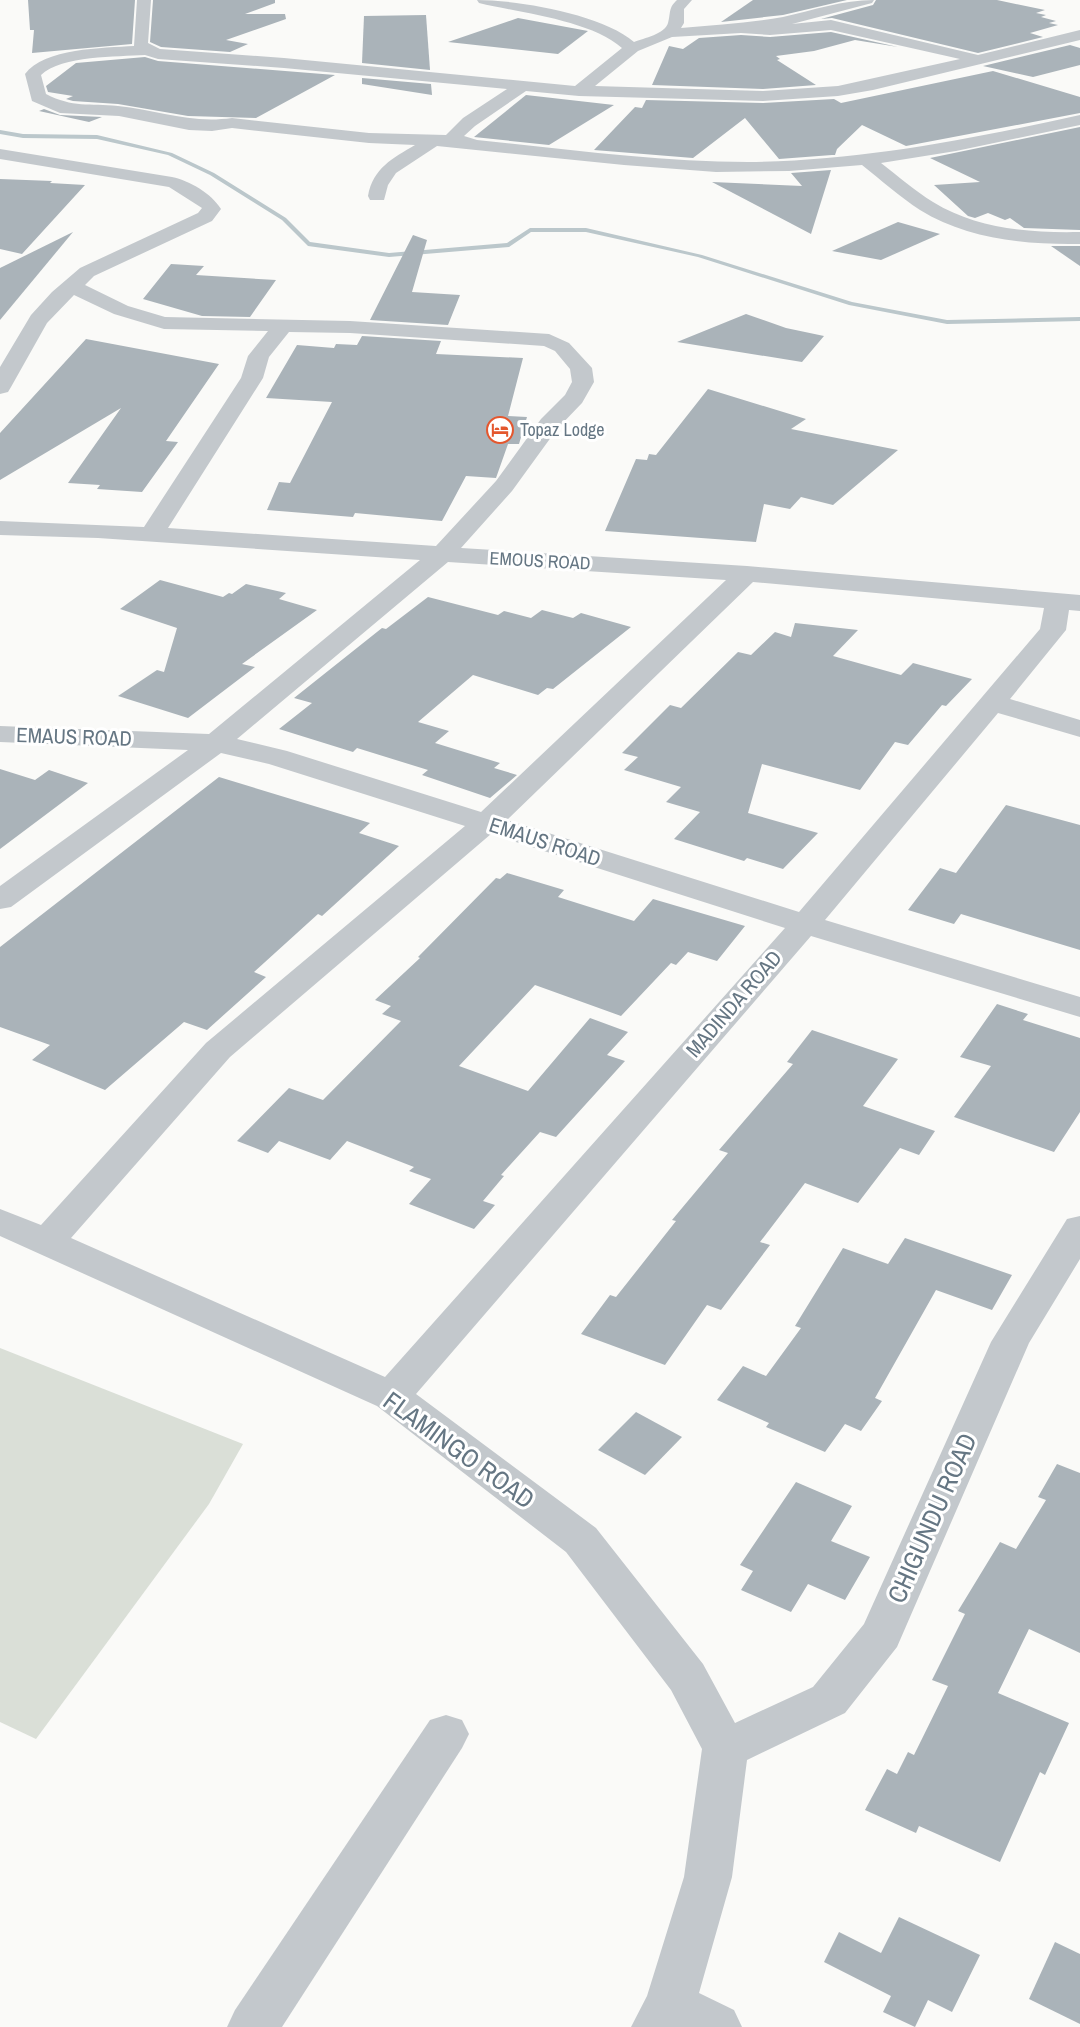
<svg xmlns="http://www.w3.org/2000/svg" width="1080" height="2027" viewBox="0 0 1080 2027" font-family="'Archivo Narrow',sans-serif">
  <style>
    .green { fill: #dadfd7 }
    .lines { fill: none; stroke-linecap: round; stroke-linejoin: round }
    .stream { fill: #bbc7cb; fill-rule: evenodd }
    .building { fill: #aab3b9 }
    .minor { fill: #c3c8cc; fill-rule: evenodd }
    .labels { text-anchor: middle; stroke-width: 6; stroke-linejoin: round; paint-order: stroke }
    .far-poi-label { font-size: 18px; fill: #657683; stroke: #fff; text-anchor: start }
    .far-street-label { font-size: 18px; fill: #657683; stroke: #fff }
    .street-label { font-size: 21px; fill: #657683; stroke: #fff }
    .near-street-label { font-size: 26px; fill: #657683; stroke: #fff }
  </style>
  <rect width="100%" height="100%" fill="#fafaf8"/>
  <path class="green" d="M0 1348 243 1444 209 1504 36 1739 0 1722Z"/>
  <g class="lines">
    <path class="stream" d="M0 130 23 134 97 135 172 153 214 173 286 218 310 242 389 253 507 243 530 228H586L702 255 852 302 947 320 1080 317V321L947 324 849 305 698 257 586 232H531L509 247 389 257 308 246 282 220 210 175 168 155 97 139 23 138 0 134Z"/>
  </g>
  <g class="building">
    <path d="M28 0H135L132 44 32 53 34 30H30Z"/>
    <path d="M153 0H275V3L245 14H285L286 19 226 40 248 44 230 52 161 47 150 42Z"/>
    <path d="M753 0H847L783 15 721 22Z"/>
    <path d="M876 0H997L1045 10 1036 13 1046 15 1041 17 1056 21 1049 23 1058 25 1030 33 1043 37 978 53 832 18 821 19 873 5Z"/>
    <path d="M426 15 430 70 362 63 364 16Z"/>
    <path d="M518 18 588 31 558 54 448 42Z"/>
    <path d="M831 32 898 47 855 40 814 51 776 56 780 59 777 60 816 85 763 89 652 85 669 46 683 49 699 38 741 35 770 37Z"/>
    <path d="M1070 45 1080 48V65L1033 77 983 66Z"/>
    <path d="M145 57 158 61 335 75 256 118 188 116 118 104 73 101 66 99 73 96 48 92 46 86 76 63Z"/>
    <path d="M993 71 1080 97V113L906 146 862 125 837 149 835 155H832L779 159 745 118 693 158 594 150 635 107 642 108 646 100 763 103 834 99 841 103Z"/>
    <path d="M362 78 431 84 432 95 362 84Z"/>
    <path d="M526 95 614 105 549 145 474 137Z"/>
    <path d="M44 109 60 115 102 117 89 122 39 111Z"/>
    <path d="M1080 127V230L1024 228 1010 218 1005 220 988 213 975 218 968 216 934 185 980 182 930 158Z"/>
    <path d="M831 170 811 234 712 182 802 186 791 173Z"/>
    <path d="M0 179 52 181 50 183 85 185 22 254 0 249Z"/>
    <path d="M898 222 940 234 881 260 832 251Z"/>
    <path d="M73 232 0 320V268Z"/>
    <path d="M413 235 427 240 412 292 460 295 448 325 370 320Z"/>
    <path d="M1051 246H1080V266Z"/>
    <path d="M171 264 204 266 196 275 276 280 250 317 202 316 143 299Z"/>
    <path d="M746 314 786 328 824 336 802 362 677 342Z"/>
    <path d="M362 336 441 341 436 354 523 358 508 416 527 417 519 444H508L496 478 466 476 442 521 355 513 353 517 267 510 279 482 290 483 332 402 266 398 297 345 334 348 336 344 357 345Z"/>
    <path d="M86 339 219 364 166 441 178 442 142 492 97 489 100 485 68 483 121 408 0 480V433Z"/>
    <path d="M708 389 806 419 791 429 898 450 833 505 801 497 790 509 764 504 756 542 605 531 636 459 647 460 649 454 656 455Z"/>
    <path d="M160 580 223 597 229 593 232 594 246 584 286 593 279 599 317 610 242 664 255 667 188 718 118 696 157 670 164 672 177 628 120 609Z"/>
    <path d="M428 597 498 615 504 611 531 618 542 610 573 618 581 613 631 627 553 689 547 688 538 695 473 675 418 722 449 731 435 743 500 763 494 768 517 775 490 798 422 775 428 770 357 748 353 752 279 729 312 703 294 698 382 628 386 629Z"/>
    <path d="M795 623 858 630 833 656 901 675 913 663 972 679 946 706 942 705 908 745 895 742 860 790 762 764 748 813 818 833 783 869 747 858 744 861 674 839 700 812 666 802 681 787 624 770 638 757 622 753 670 705 681 708 738 652 751 655 775 632 791 637Z"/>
    <path d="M0 769 35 780 49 770 88 783 0 849Z"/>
    <path d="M219 777 370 823 359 833 399 846 322 916 318 914 254 972 266 977 207 1030 184 1022 105 1090 32 1060 50 1045 0 1027V947Z"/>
    <path d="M1006 805 1080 825V950L961 914 954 924 908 910 940 868 956 873Z"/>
    <path d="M507 873 564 890 558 897 634 921 653 899 745 926 717 961 688 952 676 965 671 963 621 1016 535 985 459 1066 528 1091 590 1018 628 1032 607 1055 625 1061 556 1137 540 1132 501 1175 504 1176 483 1201 495 1205 474 1229 409 1204 431 1179 409 1171 414 1167 347 1141 330 1160 279 1141 268 1153 237 1141 289 1088 323 1100 401 1021 382 1014 391 1006 375 1000 420 958 418 957 496 878 500 879Z"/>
    <path d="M997 1004 1028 1014 1023 1020 1080 1038V1112L1054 1152 954 1117 991 1066 960 1057Z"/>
    <path d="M812 1030 898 1059 863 1106 935 1131 919 1155 900 1148 858 1203 805 1183 760 1242 770 1245 721 1310 707 1305 665 1365 581 1334 610 1295 616 1297 676 1221 672 1220 728 1153 719 1150 793 1064 787 1062Z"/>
    <path d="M905 1238 1012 1275 992 1310 936 1290 875 1398 882 1401 861 1431 845 1424 825 1452 766 1427 769 1423 717 1400 743 1366 766 1376 801 1328 795 1326 843 1248 888 1264Z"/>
    <path d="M636 1412 682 1437 645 1475 598 1450Z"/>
    <path d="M1057 1464 1080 1473V1653L1029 1629 998 1693 1069 1723 1045 1775 1040 1772 1000 1862 919 1826 916 1833 865 1810 887 1769 897 1774 908 1752 914 1755 948 1686 932 1680 965 1614 958 1611 1000 1542 1016 1549 1046 1500 1038 1497Z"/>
    <path d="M796 1482 852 1506 831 1541 870 1557 845 1600 808 1584 791 1612 741 1590 753 1571 740 1565Z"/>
    <path d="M899 1917 980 1955 952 2012 928 2000 915 2027 883 2012 891 1996 824 1962 839 1932 881 1953Z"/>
    <path d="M1055 1942 1080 1954V2024L1029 1999Z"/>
  </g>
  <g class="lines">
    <g class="minor">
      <path d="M137 0H151L148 43 160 49 284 58 575 86 622 48C590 20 520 13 479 3L477 0C518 0 602 14 634 42 644 38 665 34 668 23 671 13 668 8 677 0H692L684 9V23L681 28C715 25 749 23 783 17 814 10 842 0 874 0L872 3 792 24 831 20 978 55 1080 30V40L873 90 838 96 763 101 579 96 526 91 475 126 464 136 477 140C567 149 658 162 748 162 861 161 971 139 1080 115V125L956 151 881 163C898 176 915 191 933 202 977 229 1029 233 1080 232V244C1026 245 967 239 920 210 900 197 881 180 862 165L789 171 716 172 624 165 437 146 396 173 388 185 384 200H370L368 196C373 168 393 158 415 145L369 143 232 128 212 131 189 130 119 116 60 113 32 101 25 74C44 48 103 48 134 46ZM831 30 960 59 838 86 763 91 595 86 638 51 672 37 741 33 770 35ZM145 55 158 59 284 68 507 89 463 118 446 135 369 133 232 118C190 124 158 110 118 106 89 103 73 108 46 94L41 75C62 55 117 57 145 55Z"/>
      <path d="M0 149 172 177C190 181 211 193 221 209L212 221 94 276 85 285 128 306 165 317 350 321 549 334 569 343 592 368 594 382 582 403 557 429 512 491 461 548 747 566 1080 595V611L1069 610 1066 630 1010 699 1080 720V737L998 713 825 920 1080 997V1017L811 936 416 1394 596 1528 703 1664 735 1723 813 1687 864 1624 991 1342 1067 1219 1080 1216V1259L1029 1343 897 1647 845 1713 747 1760 732 1877 699 1993 734 2010 742 2027H631L647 1996 684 1877 702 1749 671 1690 566 1552 377 1406 0 1236V1209L41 1225 206 1043 465 826 269 764 221 753 11 907 0 909V886L188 750 0 742V726L209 734 420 560 98 538 0 535V521L144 527 241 378 248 356 268 331 164 329 114 314 74 295 47 323 11 387 8 392 0 394V367L31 315 52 292 80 268 198 213 202 208 169 187 0 159ZM289 332 350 333 544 346 555 351 570 369 572 382 565 395 541 419 496 481 436 546 168 528 263 378 269 357ZM448 562 726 580 481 812 287 751 237 739ZM753 582 1044 608 1040 629 799 912 507 820ZM491 834 785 928 385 1377 71 1238 230 1057Z"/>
      <path d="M446 1715 462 1720 469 1734 462 1748 282 2027H227L235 2010 430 1720Z"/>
    </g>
  </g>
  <defs>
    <symbol id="hotel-ring" viewBox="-11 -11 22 22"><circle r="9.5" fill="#fff" stroke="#e4572e" stroke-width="1.5"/><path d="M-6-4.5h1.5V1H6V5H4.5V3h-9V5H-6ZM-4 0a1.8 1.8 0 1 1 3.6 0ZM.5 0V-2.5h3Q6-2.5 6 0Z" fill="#e4572e"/></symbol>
  </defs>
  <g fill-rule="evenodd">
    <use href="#hotel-ring" x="485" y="415" width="30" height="30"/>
  </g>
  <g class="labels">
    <g class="far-poi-label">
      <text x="520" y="436">Topaz Lodge</text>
    </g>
    <g class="far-street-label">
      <text transform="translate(540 561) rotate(3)" y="6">EMOUS ROAD</text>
    </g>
    <g class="street-label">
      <text transform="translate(74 737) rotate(2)" y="7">EMAUS ROAD</text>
      <text transform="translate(545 842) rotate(18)" y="7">EMAUS ROAD</text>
      <text transform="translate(734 1004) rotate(-49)" y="7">MADINDA ROAD</text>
    </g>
    <g class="near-street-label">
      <text transform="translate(459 1450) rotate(36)" y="9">FLAMINGO ROAD</text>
      <text transform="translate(932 1518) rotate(-66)" y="9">CHIGUNDU ROAD</text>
    </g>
  </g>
</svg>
